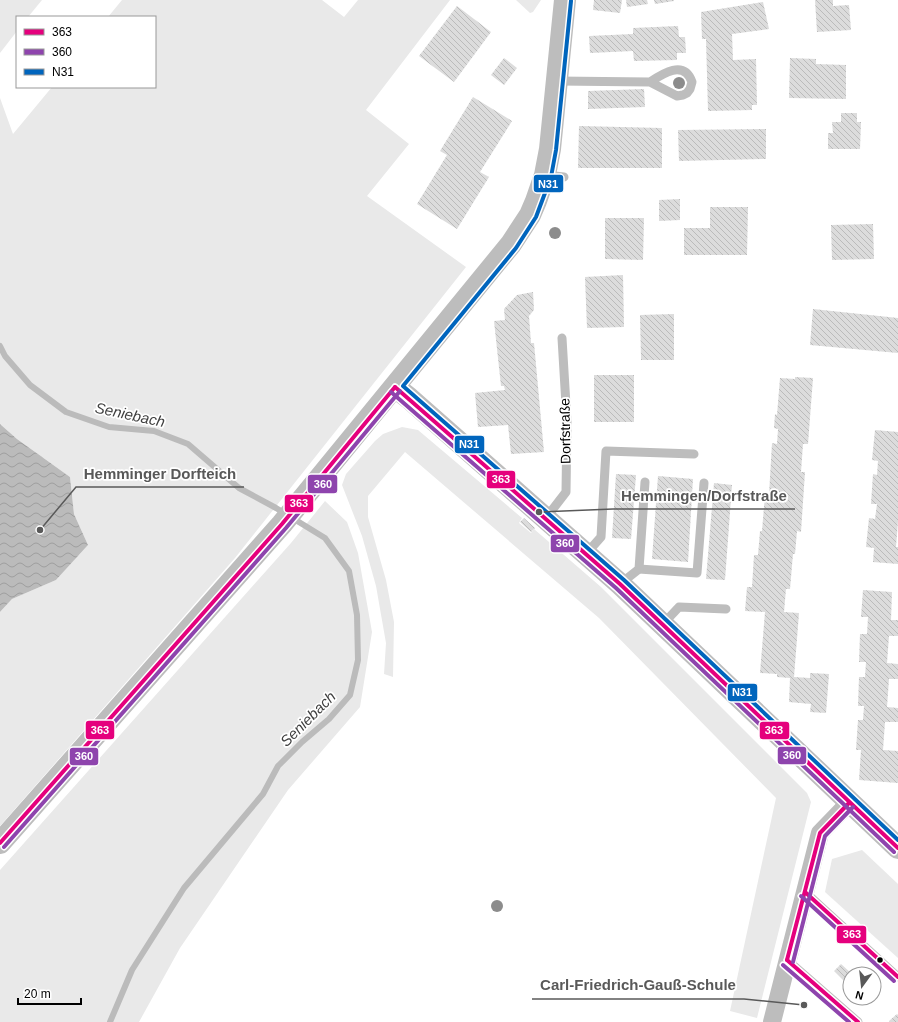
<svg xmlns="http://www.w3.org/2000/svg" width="898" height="1022" viewBox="0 0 898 1022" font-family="Arial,sans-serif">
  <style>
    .grass { fill: #e9e9e9 }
    .water { fill: url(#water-waves) }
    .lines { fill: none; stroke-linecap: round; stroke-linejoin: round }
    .stream { stroke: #bbb; stroke-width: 6 }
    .building { fill: url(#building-back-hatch) }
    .service { stroke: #bdbdbd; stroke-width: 9 }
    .minor { stroke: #bdbdbd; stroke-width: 18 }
    .tertiary { stroke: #bdbdbd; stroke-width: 22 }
    .bus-1-casing { stroke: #fff; stroke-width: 7 }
    .bus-2-casing { stroke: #fff; stroke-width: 7 }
    .bus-3-casing { stroke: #fff; stroke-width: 7 }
    .bus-1 { stroke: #e5007d; stroke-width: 4 }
    .bus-2 { stroke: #8e44ad; stroke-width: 4 }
    .bus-3 { stroke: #0065bd; stroke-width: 4 }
    .tree { fill: #8c8c8c }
    .bus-dot { fill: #000; stroke: #fff; stroke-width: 1.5 }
    .labels { text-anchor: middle; stroke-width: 3.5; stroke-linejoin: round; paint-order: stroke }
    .street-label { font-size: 14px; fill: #000; stroke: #fff }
    .water-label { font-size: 15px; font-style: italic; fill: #3f3f3f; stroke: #fff }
    .leader { fill: none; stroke: #595959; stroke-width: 1.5 }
    .callout-dot { fill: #595959; stroke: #fff; stroke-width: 1.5 }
    .callout-label { font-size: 15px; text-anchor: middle; font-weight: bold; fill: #595959; stroke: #fff; stroke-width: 3.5; stroke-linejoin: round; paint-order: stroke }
    .line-badge { stroke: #fff; stroke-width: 1.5 }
    .badge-label { font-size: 11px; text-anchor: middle; font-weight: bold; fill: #fff }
  </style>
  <defs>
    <pattern id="water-waves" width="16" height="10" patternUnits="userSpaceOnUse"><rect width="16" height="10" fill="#bbb"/><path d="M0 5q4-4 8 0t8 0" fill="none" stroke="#9f9f9f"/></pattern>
    <pattern id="building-back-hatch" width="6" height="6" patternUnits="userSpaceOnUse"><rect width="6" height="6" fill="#dcdcdc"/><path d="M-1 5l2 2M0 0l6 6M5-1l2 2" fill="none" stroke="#bbb"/></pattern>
  </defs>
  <rect width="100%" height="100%" fill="#fff"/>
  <g class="grass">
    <path d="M0 0H42L28 17H17V31L0 53Z"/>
    <path d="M122 0H322L344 17 358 0H450L366 110 409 144 367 196 466 267 235 558 0 826V612L12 599 56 580 88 545 74 514 70 477 17 439 0 424V98L13 134 52 87H155V17H108Z"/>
    <path d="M516 0H541L533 12 530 13Z"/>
    <path d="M402 427 418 430 522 518 519 523 531 533 534 529 601 587 807 793 811 802 757 1018 730 1011 776 798 599 618 405 452 368 496V517L386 580 394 622 393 677 384 674 386 643 376 586 362 536 342 485 346 474 375 441 383 434Z"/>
    <path d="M325 501 347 522 358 553 372 632 360 707 288 790 180 948 139 1022H0V870L291 543Z"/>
    <path d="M862 850 898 884V958L825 892 832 859Z"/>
  </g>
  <path class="water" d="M0 424 17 439 70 477 74 514 88 545 56 580 12 599 0 612Z"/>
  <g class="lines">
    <path class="stream" d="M0 346 5 356 30 385 66 412 109 427 154 431 188 444 239 488 276 508 325 538 349 571 357 615 358 660 350 695 329 719 302 742 278 766 263 794 184 888 132 970 110 1022"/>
  </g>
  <g class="building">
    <path d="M594 0H622L620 13 593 10Z"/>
    <path d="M626 0H647L648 4 627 7Z"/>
    <path d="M654 0H674V1L655 4Z"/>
    <path d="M815 0H833V6L849 5 851 30 817 32Z"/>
    <path d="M763 2 769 29 732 34 733 60 756 59 757 105H752V110L708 111 706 39H702L701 12Z"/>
    <path d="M457 6 491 32 454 82 419 56Z"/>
    <path d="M678 26 679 37H685L686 53H677V60L634 61 633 51 590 53 589 36 633 34V28Z"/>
    <path d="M504 58 517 68 504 85 491 75Z"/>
    <path d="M790 58 816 59V64L846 65V99L789 98Z"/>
    <path d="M644 89 645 107 588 109V91Z"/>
    <path d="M473 97 512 121 480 172 489 177 457 229 417 204 447 155 440 151Z"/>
    <path d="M841 113H857V122H861L860 149H828V133H833L832 122H841Z"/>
    <path d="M579 126 662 128V168H578Z"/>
    <path d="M766 129V159L679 161 678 130Z"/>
    <path d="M680 199V220L659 221V200Z"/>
    <path d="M710 207H748L747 255H684V228H710Z"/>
    <path d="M605 218H644L643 260 605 259Z"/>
    <path d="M873 224 874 259 832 260 831 225Z"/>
    <path d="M623 275 624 327 587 328 585 277Z"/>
    <path d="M533 292 534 310 529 316 531 343H534L544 452 511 454 508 425 478 427 475 393 505 390 504 386H501L494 321 505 320 504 309 517 295Z"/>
    <path d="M813 309 898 318V353L810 345Z"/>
    <path d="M674 314V360H641L640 315Z"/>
    <rect x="594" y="375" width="40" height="47"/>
    <path d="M795 377 813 378 808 444H803L801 472H805L801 532 797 531 795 554H793L790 589H786L784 612 799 613 794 677 810 678V673L829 674 826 713 810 712 811 704 789 702 790 678 777 677V674L760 673 765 612 745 611 747 587H752L754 555H758L760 531H762L765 495H769L772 443 777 444 778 429 774 428 775 414 777 415 780 378 795 379Z"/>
    <path d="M875 430 898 432V521L896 547H898V564L873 562 874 548 866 547 869 518 875 519 877 504H871L873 474 877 475 878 461 872 460Z"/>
    <path d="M616 474 636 475 631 539 612 538Z"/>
    <path d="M658 476 693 479 688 562 652 559Z"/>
    <path d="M714 483 732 485 725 580 706 579Z"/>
    <path d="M524 518 535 528 531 532 520 522Z"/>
    <path d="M863 590 892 592 891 620H898V636H889L887 663 898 664V679H889L887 707 898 708V722H885L883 750 898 751V783L859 780 861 750H856L858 720H863L864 706H858L859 677H865L866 662H859L860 634H867L868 617H861Z"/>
    <path d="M841 964 852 974H850V987L834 971Z"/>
    <path d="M897 1014 898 1015V1022H890L889 1021Z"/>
  </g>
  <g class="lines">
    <g class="service">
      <path d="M557 81 650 82 677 96 683 95 687 93 690 89 692 82C684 59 662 74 650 82"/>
      <path d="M545 175 564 177"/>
      <path d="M546 518 566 492 567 422 562 338"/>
      <path d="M586 554 601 537 606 451 694 454"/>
      <path d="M639 569 697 573 704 483"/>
      <path d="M620 584 639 569 645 482"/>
      <path d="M663 624 679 607 726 609"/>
      <path d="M805 892 898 977"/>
      <path d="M787 960 858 1022"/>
    </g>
    <path class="minor" d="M772 1022 820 833 849 803"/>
    <g class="tertiary">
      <path d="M395 387 409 398 620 584 898 848"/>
      <path d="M0 843 282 524 511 244 530 215 536 201 545 175 550 149 565 0"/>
    </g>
    <defs>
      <g id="bus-1">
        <path d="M395 387 620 584 898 848"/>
        <path d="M0 843 282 524 395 387"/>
        <path d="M805 892 898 977"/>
        <path d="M787 960 820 833 849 803"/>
        <path d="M787 960 858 1022"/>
      </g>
      <g id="bus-2">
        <path d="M391 392 616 588 894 852"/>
        <path d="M4 847 286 528 400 391"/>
        <path d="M801 896 894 981"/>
        <path d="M793 962 825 836 853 807"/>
        <path d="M783 965 849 1022"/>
      </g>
      <path id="bus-3" d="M571 1 556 150 551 177 536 217 516 248 403 386 624 580 898 840"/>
    </defs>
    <use href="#bus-1" class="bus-1-casing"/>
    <use href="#bus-2" class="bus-2-casing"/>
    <use href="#bus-3" class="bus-3-casing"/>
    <use href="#bus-1" class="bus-1"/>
    <use href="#bus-2" class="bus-2"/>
    <use href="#bus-3" class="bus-3"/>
  </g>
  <g class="tree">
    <circle cx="679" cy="83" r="6"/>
    <circle cx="555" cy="233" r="6"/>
    <circle cx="497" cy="906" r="6"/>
  </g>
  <circle class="bus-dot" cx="880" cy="960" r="3.5"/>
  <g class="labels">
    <g class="street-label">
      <text transform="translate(565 431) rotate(-91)" y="5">Dorfstraße</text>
    </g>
    <g class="water-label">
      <text transform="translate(130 415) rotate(12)" y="5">Seniebach</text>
      <text transform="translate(308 719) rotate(-45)" y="5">Seniebach</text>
    </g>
  </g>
  <path class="leader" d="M40 530L76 487H244M539 512L613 509H795M804 1005L744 999H532"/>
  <g class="callout-dot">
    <circle cx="40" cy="530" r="4"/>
    <circle cx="539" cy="512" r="4"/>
    <circle cx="804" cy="1005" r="4"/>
  </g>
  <g class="callout-label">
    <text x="160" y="479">Hemminger Dorfteich</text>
    <text x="704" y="501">Hemmingen/Dorfstraße</text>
    <text x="638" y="990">Carl-Friedrich-Gauß-Schule</text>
  </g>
  <g class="line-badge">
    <rect x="533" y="174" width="31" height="19" rx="4" fill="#0065bd"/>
    <rect x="454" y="435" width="31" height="19" rx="4" fill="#0065bd"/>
    <rect x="486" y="470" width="30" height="19" rx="4" fill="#e5007d"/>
    <rect x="307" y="474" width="31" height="20" rx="4" fill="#8e44ad"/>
    <rect x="284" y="494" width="30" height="19" rx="4" fill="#e5007d"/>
    <rect x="550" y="534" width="30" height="19" rx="4" fill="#8e44ad"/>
    <rect x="727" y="683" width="31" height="19" rx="4" fill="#0065bd"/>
    <rect x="85" y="720" width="30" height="20" rx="4" fill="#e5007d"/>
    <rect x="759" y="721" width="31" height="19" rx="4" fill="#e5007d"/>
    <rect x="777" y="746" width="30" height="19" rx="4" fill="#8e44ad"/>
    <rect x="69" y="747" width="30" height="19" rx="4" fill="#8e44ad"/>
    <rect x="836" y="925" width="31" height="19" rx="4" fill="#e5007d"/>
  </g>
  <g class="badge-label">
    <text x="548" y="188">N31</text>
    <text x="469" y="448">N31</text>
    <text x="501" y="483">363</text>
    <text x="323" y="488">360</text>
    <text x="299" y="507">363</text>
    <text x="565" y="547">360</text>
    <text x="742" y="696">N31</text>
    <text x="100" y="734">363</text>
    <text x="774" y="734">363</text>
    <text x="792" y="759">360</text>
    <text x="84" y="760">360</text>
    <text x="852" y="938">363</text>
  </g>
  <rect x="16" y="16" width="140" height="72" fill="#ffffff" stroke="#999999"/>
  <rect x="24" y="29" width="20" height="6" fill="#e5007d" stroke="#999999"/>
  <text x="52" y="36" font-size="12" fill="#000000">363</text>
  <rect x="24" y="49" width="20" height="6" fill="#8e44ad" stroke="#999999"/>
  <text x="52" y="56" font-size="12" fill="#000000">360</text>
  <rect x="24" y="69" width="20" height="6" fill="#0065bd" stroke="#999999"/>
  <text x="52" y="76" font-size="12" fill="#000000">N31</text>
  <g transform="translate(862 986) rotate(195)"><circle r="19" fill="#ffffff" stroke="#999999"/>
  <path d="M0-3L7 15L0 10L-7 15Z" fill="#595959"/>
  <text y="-6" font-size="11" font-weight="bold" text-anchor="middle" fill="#000000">N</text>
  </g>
  <path d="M18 998v6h63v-6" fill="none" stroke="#000000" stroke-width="2"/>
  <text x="24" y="998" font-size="12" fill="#000000" stroke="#ffffff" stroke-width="3" paint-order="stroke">20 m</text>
</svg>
